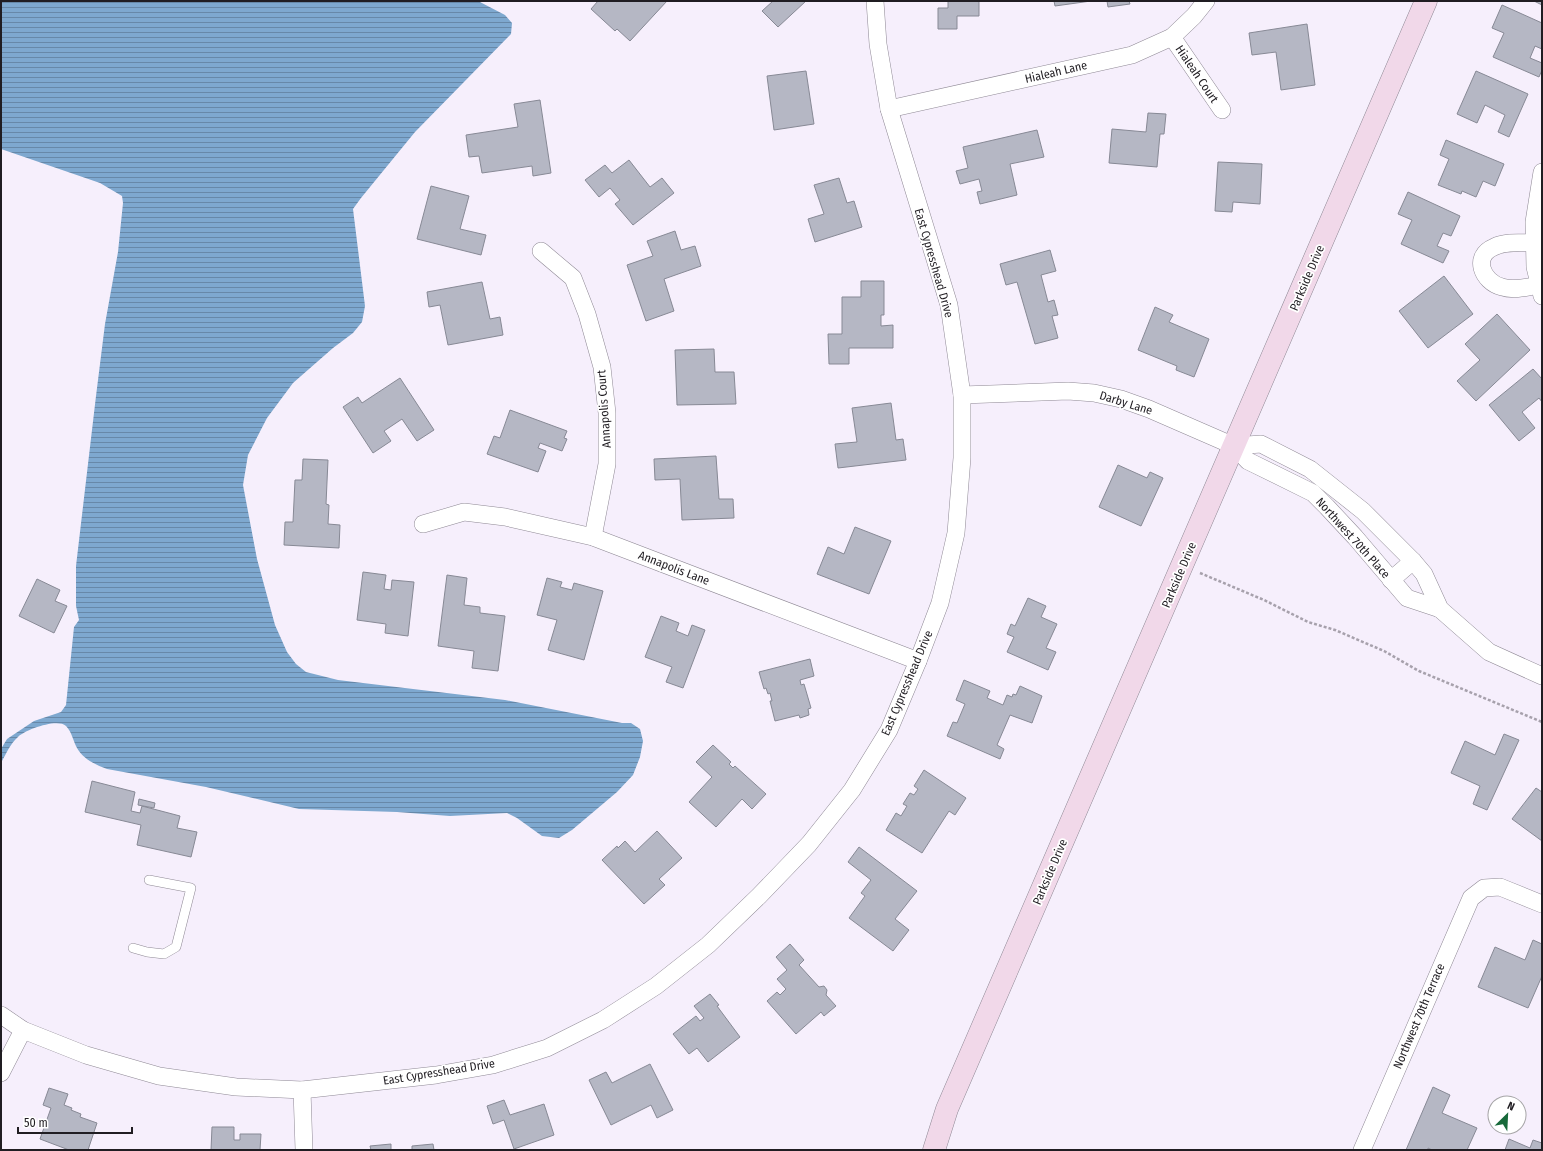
<svg xmlns="http://www.w3.org/2000/svg" width="1543" height="1151" viewBox="0 0 1543 1151" font-family="'Fira Sans Condensed',sans-serif">
  <style>
    .water { fill: url(#water-rules) }
    .building { fill: #b5b7c4; stroke: #878995 }
    .lines { fill: none; stroke-linecap: round; stroke-linejoin: round }
    .lane-casing { stroke: #8f8995; stroke-width: 10 }
    .street-casing { stroke: #8f8995; stroke-width: 18 }
    .secondary-casing { stroke: #8f8995; stroke-width: 23 }
    .path { stroke: #a7a1ac; stroke-width: 2.5; stroke-dasharray: 3 2; stroke-linecap: butt }
    .lane { stroke: #fff; stroke-width: 9 }
    .street { stroke: #fff; stroke-width: 17 }
    .secondary { stroke: #f1d8e9; stroke-width: 22 }
    .labels { text-anchor: middle; stroke-width: 3.5; stroke-linejoin: round; paint-order: stroke }
    .street-label { font-size: 12px; fill: #201d22; stroke: #fff }
  </style>
  <defs>
    <pattern id="water-rules" width="6" height="5" patternUnits="userSpaceOnUse"><rect width="6" height="5" fill="#7ea8cf"/><path d="M0 2.5h6" fill="none" stroke="#6788a8"/></pattern>
  </defs>
  <rect width="100%" height="100%" fill="#f6effc"/>
  <path class="water" d="M1 1H478L505 15 512 23 511 34 415 132 361 198 353 209 365 306 362 322 353 333 333 348 293 383 267 418 248 455 243 485 257 559 275 625 287 652 296 664 306 672 338 680 505 700 622 723H631L640 729 643 741 640 757 633 775 617 792 572 830 559 838 542 836 517 818 507 813 450 816 397 812 299 809 206 787 107 769C96 765 83 759 77 748 73 741 72 732 66 726 57 718 25 730 18 737 10 744 6 754 1 763V749L7 739 34 721 61 712 66 705 74 627 79 620 76 606V566L96 396 105 324 118 252 123 203 122 196 100 183 1 149Z"/>
  <g class="building">
    <path d="M598 1H667L630 41 617 29 615 31 591 9Z"/>
    <path d="M773 1H806L778 27 762 11Z"/>
    <path d="M948 1H979V16H957V29H938V8H948Z"/>
    <path d="M1054 1H1091L1055 6Z"/>
    <path d="M1107 1H1129L1130 4 1108 7Z"/>
    <path d="M1534 1H1542V5Z"/>
    <path d="M1502 5 1542 23V49L1535 46 1530 58 1542 63V70L1539 77 1493 57 1504 33 1492 28Z"/>
    <path d="M1307 24 1315 85 1281 90 1276 52 1252 55 1249 33Z"/>
    <path d="M806 71 814 124 774 130 767 76Z"/>
    <path d="M1476 71 1528 94 1509 137 1498 132 1505 115 1485 105 1477 123 1457 114Z"/>
    <path d="M540 100 551 173 533 176 532 166 482 173 479 156 469 157 466 135 518 127 514 104Z"/>
    <path d="M1148 113 1166 114 1164 134H1160L1157 167 1109 163 1112 129 1146 132Z"/>
    <path d="M1037 130 1044 157 1010 164 1017 195 980 204 977 192 982 191 979 179 960 184 956 171 968 168 963 147Z"/>
    <path d="M1446 140 1504 164 1495 186 1483 181 1476 197 1462 191 1461 194 1438 185 1449 159 1440 155Z"/>
    <path d="M629 160 650 187 662 178 674 193 633 225 615 204 620 200 610 188 599 197 585 180 605 165 612 173Z"/>
    <path d="M1218 162 1262 164 1260 204 1233 202 1232 212 1215 211Z"/>
    <path d="M839 178 847 203 854 201 862 227 815 242 808 219 824 214 814 185Z"/>
    <path d="M431 186 469 196 460 229 486 235 481 255 417 239Z"/>
    <path d="M1408 192 1460 216 1451 236 1443 233 1437 246 1449 251 1443 263 1401 244 1412 220 1398 214Z"/>
    <path d="M675 231 681 250 695 246 701 266 664 279 674 311 646 321 627 265 653 256 647 241Z"/>
    <path d="M1050 250 1056 271 1041 275 1048 302 1054 300 1058 315 1052 316 1058 338 1035 344 1017 282 1006 285 1000 264Z"/>
    <path d="M1444 276 1473 314 1428 348 1399 311Z"/>
    <path d="M861 281H884V315H881V326L893 325V348H849V364H829L828 334H842V297H861Z"/>
    <path d="M482 282 490 319 500 317 503 335 448 345 440 305 429 307 427 292Z"/>
    <path d="M1155 307 1173 315 1169 322 1209 339 1194 377 1176 370 1177 366 1138 350Z"/>
    <path d="M1497 314 1530 350 1476 401 1457 381 1480 360 1465 344Z"/>
    <path d="M714 349 715 372H734L736 404 677 405 675 350Z"/>
    <path d="M1533 369 1542 379V402L1539 398 1522 412 1535 428 1519 441 1489 405Z"/>
    <path d="M400 378 434 430 417 441 402 419 384 431 391 441 373 453 343 407 358 397 362 403Z"/>
    <path d="M891 403 896 440 903 439 906 460 838 468 835 444 857 442 852 408Z"/>
    <path d="M510 410 567 431 564 438 567 439 562 451 540 443 538 448 546 451 538 472 487 454 494 436 500 438Z"/>
    <path d="M716 456 719 499H733L734 518 682 520 680 479 655 480 654 459Z"/>
    <path d="M303 459 328 460 326 504 329 505 328 524 340 525 339 548 284 545 285 522H293L295 480H302Z"/>
    <path d="M1118 465 1147 478 1150 472 1163 478 1141 526 1099 507Z"/>
    <path d="M855 527 891 541 869 594 817 574 828 547 844 554Z"/>
    <path d="M363 572 386 575 384 589 391 590 392 580 414 582 408 636 385 633 386 624 357 620Z"/>
    <path d="M447 575 467 578 464 605 480 607V613L505 616 498 671 472 668 474 651 438 646Z"/>
    <path d="M547 578 562 582 560 587 572 590 574 583 603 591 584 660 548 650 557 620 537 615Z"/>
    <path d="M37 579 60 590 55 601 67 606 54 633 19 616Z"/>
    <path d="M1028 598 1046 606 1041 617 1057 624 1046 648 1056 652 1048 670 1007 652 1014 637 1007 634 1011 624 1015 626Z"/>
    <path d="M661 616 679 623 676 631 688 636 692 625 705 630 683 688 666 682 672 667 645 657Z"/>
    <path d="M810 659 814 676 800 680 801 685 804 684 811 708 808 709 809 715 800 718 799 715 775 721 770 701H772L770 693 768 694 766 688 764 689 759 672Z"/>
    <path d="M964 680 990 691 987 698 1003 705 1007 695 1012 697 1013 694 1016 695 1020 686 1042 696 1032 723 1010 715 997 745 1004 749 1000 759 947 736 953 722 957 723 965 704 956 700Z"/>
    <path d="M1504 734 1519 740 1487 810 1473 804 1480 786 1451 773 1465 741 1495 755Z"/>
    <path d="M713 745 731 762 729 764 733 768 735 766 766 794 752 809 742 799 716 827 689 802 712 777 696 762Z"/>
    <path d="M924 770 966 798 955 815 949 811 922 853 886 830 896 813 901 816 907 806 903 804 910 793 914 795 918 789 914 786Z"/>
    <path d="M92 781 135 792 131 811 140 813 142 806 180 816 177 828 197 832 191 857 137 845 141 825 85 812Z"/>
    <path d="M1536 788 1542 792V841L1512 819Z"/>
    <path d="M139 799 155 803 154 808 138 805Z"/>
    <path d="M657 831 682 858 659 879 665 885 644 904 602 860 617 846 618 848 625 841 635 852Z"/>
    <path d="M859 847 917 891 895 919 909 930 893 951 849 918 865 896 861 893 871 880 848 862Z"/>
    <path d="M1533 940 1542 944V976L1528 1008 1478 987 1495 947 1525 960Z"/>
    <path d="M790 944 804 960 799 965 819 987 824 986 827 990 826 995 836 1006 824 1016 821 1012 796 1034 767 1001 777 992 780 995 786 989 777 979 787 970 776 957Z"/>
    <path d="M710 994 719 1005 717 1006 740 1037 708 1062 697 1048 689 1054 673 1034 696 1016 700 1021 704 1018 694 1006Z"/>
    <path d="M650 1064 673 1110 657 1118 651 1105 611 1125 589 1080 606 1072 612 1083Z"/>
    <path d="M1433 1087 1450 1095 1442 1113 1477 1128 1467 1150H1432L1428 1148V1150H1406Z"/>
    <path d="M49 1088 68 1094 64 1105 72 1108 71 1110 81 1114 80 1117 97 1123 88 1150H69L40 1139 51 1108 43 1105Z"/>
    <path d="M504 1100 510 1115 544 1104 554 1135 514 1149 504 1120 493 1124 487 1106Z"/>
    <path d="M212 1127H234V1140H240V1134H261L260 1150H211Z"/>
    <path d="M1509 1139 1530 1148 1533 1140 1542 1143V1150H1505Z"/>
    <path d="M391 1144V1150H371L370 1146Z"/>
    <path d="M433 1144 434 1150H412V1146Z"/>
  </g>
  <g class="lines">
    <defs>
      <path id="lane" d="M133 948 147 952 164 954 176 947 191 888 149 880"/>
      <g id="street">
        <path d="M1172 37 1222 110"/>
        <path d="M889 109 1132 55 1172 37 1194 16 1206 1"/>
        <path d="M1542 172 1534 222 1535 267 1542 296"/>
        <path d="M1534 243C1521 243 1506 241 1494 247 1472 256 1482 282 1502 287 1514 291 1528 287 1539 285"/>
        <path d="M541 251 573 278 587 314 602 367 607 413V464L593 537"/>
        <path d="M962 395 1068 391 1094 393 1121 399 1149 409 1234 446 1248 461 1313 493 1327 507 1355 537 1407 598 1440 609"/>
        <path d="M1234 446 1261 444 1310 469 1363 511 1413 561 1424 574 1440 609 1489 652 1542 676"/>
        <path d="M423 524 464 512 505 517 593 537 918 661"/>
        <path d="M1391 580 1413 561"/>
        <path d="M1 1015 23 1030 86 1055 159 1076 236 1087 302 1090 436 1075 493 1065 547 1048 603 1020 656 986 708 945 759 896 809 844 852 790 889 730 918 661 940 603 956 533 962 458V395L949 305 889 109 878 44 875 1"/>
        <path d="M1 1073 23 1030"/>
        <path d="M302 1090 304 1150"/>
        <path d="M1362 1150 1471 898 1484 888 1500 887 1542 904"/>
      </g>
      <path id="secondary" d="M934 1150 947 1109 1426 1"/>
    </defs>
    <use href="#lane" class="lane-casing"/>
    <use href="#street" class="street-casing"/>
    <use href="#secondary" class="secondary-casing"/>
    <path class="path" d="M1200 573 1264 600 1308 622 1335 630 1384 651 1419 671 1542 722"/>
    <use href="#lane" class="lane"/>
    <use href="#street" class="street"/>
    <use href="#secondary" class="secondary"/>
  </g>
  <g class="labels">
    <g class="street-label">
      <text transform="translate(1056 72) rotate(-13)" y="4">Hialeah Lane</text>
      <text transform="translate(1197 74) rotate(56)" y="4">Hialeah Court</text>
      <text transform="translate(934 263) rotate(74)" y="4">East Cypresshead Drive</text>
      <text transform="translate(1307 278) rotate(-67)" y="4">Parkside Drive</text>
      <text transform="translate(1126 403) rotate(17)" y="4">Darby Lane</text>
      <text transform="translate(604 409) rotate(-94)" y="4">Annapolis Court</text>
      <text transform="translate(1353 538) rotate(48)" y="4">Northwest 70th Place</text>
      <text transform="translate(674 568) rotate(21)" y="4">Annapolis Lane</text>
      <text transform="translate(1179 575) rotate(-67)" y="4">Parkside Drive</text>
      <text transform="translate(907 683) rotate(-67)" y="4">East Cypresshead Drive</text>
      <text transform="translate(1050 872) rotate(-67)" y="4">Parkside Drive</text>
      <text transform="translate(1419 1016) rotate(-67)" y="4">Northwest 70th Terrace</text>
      <text transform="translate(439 1072) rotate(-9)" y="4">East Cypresshead Drive</text>
    </g>
  </g>
  <rect width="1543" height="1151" fill="none" stroke="#201d22" stroke-width="4"/>
  <g transform="translate(1507 1115) rotate(24)"><circle r="19" fill="#ffffff" stroke="#a6a5a7"/>
  <path d="M0-3L7 15L0 10L-7 15Z" fill="#17693a"/>
  <text y="-6" font-size="11" font-weight="bold" text-anchor="middle" fill="#201d22">N</text>
  </g>
  <path d="M18 1127v6h114v-6" fill="none" stroke="#201d22" stroke-width="2"/>
  <text x="24" y="1127" font-size="12" fill="#201d22" stroke="#ffffff" stroke-width="3" paint-order="stroke">50 m</text>
</svg>
